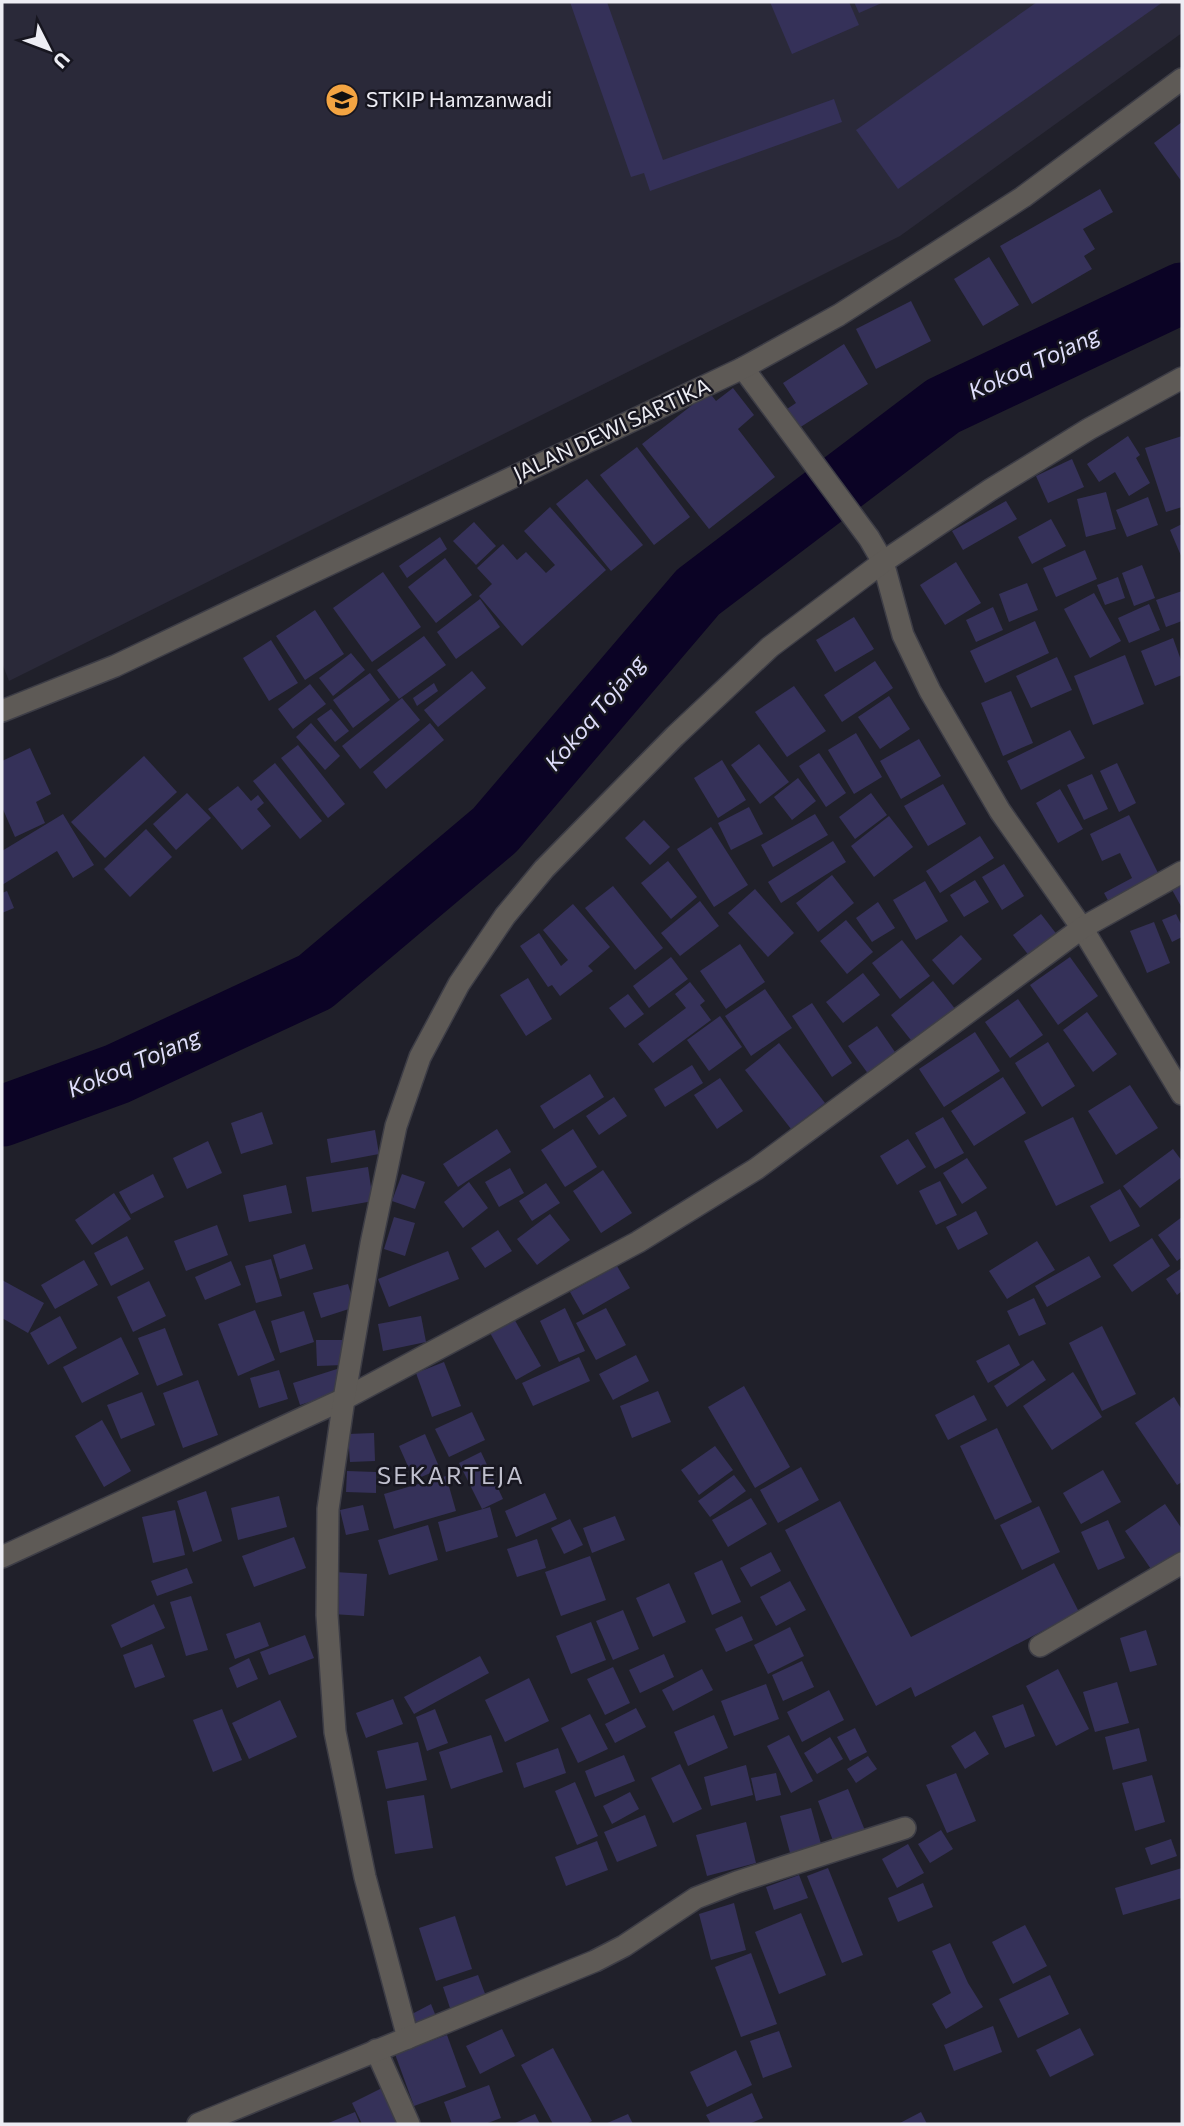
<svg xmlns="http://www.w3.org/2000/svg" width="1184" height="2126" viewBox="0 0 1184 2126" font-family="Commissioner,sans-serif">
  <style>
    .built { fill: #2a2939 }
    .lines { fill: none; stroke-linecap: round; stroke-linejoin: round }
    .river { stroke: #0b0325; stroke-width: 61 }
    .building { fill: #353159 }
    .minor-casing { stroke: #3d3d46; stroke-width: 24 }
    .minor { stroke: #5e5a56; stroke-width: 21 }
    .labels { text-anchor: middle; stroke-width: 5; stroke-linejoin: round; paint-order: stroke }
    .poi-label { font-size: 21px; fill: #ededf4; stroke: #171620; text-anchor: start }
    .street-label { font-size: 21px; fill: #ededf4; stroke: #171620 }
    .water-label { font-size: 23px; font-style: italic; fill: #dfdefb; stroke: #171620 }
    .quarter-label { font-size: 24px; letter-spacing: 2px; fill: #c0c0ce; stroke: #171620 }
  </style>
  <rect width="100%" height="100%" fill="#20202a"/>
  <path class="built" d="M2 2H1182V33L900 236 9 681 2 663Z"/>
  <g class="lines">
    <path class="river" d="M2 1116 117 1074 315 982 495 830 698 592 943 406 1182 293"/>
  </g>
  <g class="building">
    <path d="M570 2H607L663 160 834 99 842 122 650 191 644 173 631 177Z"/>
    <path d="M770 2H849L859 25 792 54Z"/>
    <path d="M854 2H884L859 13Z"/>
    <path d="M1037 2H1163L898 189 856 130Z"/>
    <path d="M1182 122V182L1154 143Z"/>
    <path d="M1100 189 1113 212 1083 229 1095 249 1084 256 1092 269 1032 304 1000 246Z"/>
    <path d="M989 257 1019 305 983 326 954 279Z"/>
    <path d="M911 301 931 341 876 369 856 329Z"/>
    <path d="M844 344 868 384 799 428 787 409 796 403 783 383Z"/>
    <path d="M733 388 754 415 738 429 775 477 709 529 642 444 709 392 716 401Z"/>
    <path d="M1128 436 1140 455 1136 458 1150 483 1129 496 1115 472 1099 482 1087 464Z"/>
    <path d="M1182 436V507L1166 512 1145 448Z"/>
    <path d="M637 447 690 517 654 545 600 475Z"/>
    <path d="M1072 459 1084 487 1048 503 1036 476Z"/>
    <path d="M587 479 643 545 611 571 556 504Z"/>
    <path d="M1106 492 1116 529 1086 537 1077 499Z"/>
    <path d="M1148 497 1158 525 1127 537 1116 510Z"/>
    <path d="M1006 501 1017 519 963 550 952 531Z"/>
    <path d="M550 507 606 570 522 646 479 596 492 584 477 568 503 544 517 560 526 552 546 573 555 565 524 531Z"/>
    <path d="M1051 519 1066 546 1032 564 1018 537Z"/>
    <path d="M474 522 496 546 476 565 453 541Z"/>
    <path d="M1182 524V558L1170 530Z"/>
    <path d="M440 537 447 549 407 578 399 566Z"/>
    <path d="M1085 550 1097 579 1056 597 1043 568Z"/>
    <path d="M445 558 472 595 436 623 408 587Z"/>
    <path d="M956 562 981 603 945 625 920 585Z"/>
    <path d="M1142 565 1155 598 1134 606 1122 573Z"/>
    <path d="M383 572 421 627 372 662 333 608Z"/>
    <path d="M1118 577 1125 598 1105 605 1097 585Z"/>
    <path d="M1027 583 1038 610 1009 622 999 594Z"/>
    <path d="M1182 591V621L1166 627 1156 600Z"/>
    <path d="M1094 593 1121 641 1090 658 1064 609Z"/>
    <path d="M480 599 500 627 456 659 437 632Z"/>
    <path d="M1149 604 1160 630 1129 643 1118 618Z"/>
    <path d="M993 607 1003 630 976 642 966 620Z"/>
    <path d="M315 610 344 654 305 680 276 636Z"/>
    <path d="M854 617 874 649 835 672 816 640Z"/>
    <path d="M1035 621 1049 653 985 683 970 651Z"/>
    <path d="M424 636 446 665 399 699 377 670Z"/>
    <path d="M1173 638 1182 663V675L1155 686 1141 651Z"/>
    <path d="M271 640 298 683 269 701 243 658Z"/>
    <path d="M351 653 365 670 333 696 319 678Z"/>
    <path d="M1125 655 1144 704 1093 725 1074 676Z"/>
    <path d="M1057 657 1072 690 1031 708 1016 676Z"/>
    <path d="M875 661 893 688 842 722 824 695Z"/>
    <path d="M472 671 486 688 438 727 424 710Z"/>
    <path d="M370 673 390 700 353 728 333 700Z"/>
    <path d="M434 683 438 691 417 706 413 698Z"/>
    <path d="M310 684 326 704 293 729 278 709Z"/>
    <path d="M794 686 826 731 787 757 755 712Z"/>
    <path d="M1011 691 1033 743 1003 756 981 703Z"/>
    <path d="M889 696 910 729 880 749 858 717Z"/>
    <path d="M402 698 420 720 360 769 342 746Z"/>
    <path d="M331 709 349 731 335 742 317 719Z"/>
    <path d="M311 723 340 756 325 770 296 737Z"/>
    <path d="M430 723 444 740 386 789 373 772Z"/>
    <path d="M1070 730 1085 758 1021 790 1007 761Z"/>
    <path d="M856 733 882 777 854 794 828 750Z"/>
    <path d="M919 739 941 776 901 799 880 761Z"/>
    <path d="M759 744 789 782 760 804 731 765Z"/>
    <path d="M298 745 345 804 328 818 281 758Z"/>
    <path d="M30 748 51 794 36 802 45 823 15 837 2 807V761Z"/>
    <path d="M819 753 846 793 826 807 799 766Z"/>
    <path d="M144 756 177 792 105 858 71 822Z"/>
    <path d="M722 760 746 800 718 818 694 778Z"/>
    <path d="M275 763 322 821 300 839 253 781Z"/>
    <path d="M1117 763 1136 803 1119 812 1100 771Z"/>
    <path d="M1092 774 1108 809 1084 820 1067 785Z"/>
    <path d="M798 778 816 801 792 820 774 797Z"/>
    <path d="M943 784 966 824 928 846 904 806Z"/>
    <path d="M238 786 251 801 258 795 264 803 257 809 271 826 242 850 208 809Z"/>
    <path d="M1060 789 1083 829 1058 843 1036 803Z"/>
    <path d="M187 793 211 818 176 850 153 824Z"/>
    <path d="M871 793 887 815 855 839 839 817Z"/>
    <path d="M749 807 763 834 731 850 718 823Z"/>
    <path d="M63 814 94 865 73 878 57 851 2 885V851Z"/>
    <path d="M815 814 828 835 773 867 761 845Z"/>
    <path d="M1129 815 1161 879 1111 906 1104 893 1132 878 1120 853 1102 861 1090 834Z"/>
    <path d="M889 816 913 847 874 877 851 846Z"/>
    <path d="M644 820 670 847 650 865 625 838Z"/>
    <path d="M711 827 748 885 714 907 677 849Z"/>
    <path d="M146 829 172 857 130 897 104 869Z"/>
    <path d="M980 836 994 858 940 893 926 871Z"/>
    <path d="M833 841 846 862 781 903 768 882Z"/>
    <path d="M668 861 697 897 671 919 641 883Z"/>
    <path d="M1004 864 1024 896 1002 910 982 877Z"/>
    <path d="M832 875 854 903 818 932 796 903Z"/>
    <path d="M975 880 989 902 964 917 950 895Z"/>
    <path d="M925 881 948 921 916 940 893 900Z"/>
    <path d="M1182 882V908L1171 888Z"/>
    <path d="M613 886 663 948 635 970 585 908Z"/>
    <path d="M755 889 794 933 768 957 728 913Z"/>
    <path d="M7 891 14 908 2 913V893Z"/>
    <path d="M700 901 719 926 680 956 661 933Z"/>
    <path d="M878 902 895 928 872 942 856 918Z"/>
    <path d="M573 904 610 947 588 966 593 971 560 996 552 985 548 987 520 946 539 933 561 966 568 960 543 930Z"/>
    <path d="M1041 914 1058 936 1030 957 1013 935Z"/>
    <path d="M1176 914 1182 926V937L1172 942 1162 920Z"/>
    <path d="M846 920 873 952 847 974 820 941Z"/>
    <path d="M1154 922 1170 963 1147 973 1130 931Z"/>
    <path d="M961 935 982 959 953 985 932 960Z"/>
    <path d="M902 940 930 976 900 999 872 963Z"/>
    <path d="M740 944 765 982 726 1009 700 971Z"/>
    <path d="M671 957 688 979 649 1008 633 986Z"/>
    <path d="M1070 957 1098 996 1058 1025 1030 985Z"/>
    <path d="M863 973 880 995 843 1023 826 1002Z"/>
    <path d="M528 978 552 1019 526 1036 500 995Z"/>
    <path d="M933 981 956 1010 914 1044 891 1015Z"/>
    <path d="M690 982 705 1001 700 1005 711 1020 653 1063 638 1044 686 1008 675 994Z"/>
    <path d="M765 989 792 1028 751 1056 725 1016Z"/>
    <path d="M628 994 644 1014 625 1028 609 1008Z"/>
    <path d="M1018 999 1043 1035 1010 1058 985 1022Z"/>
    <path d="M812 1003 852 1063 832 1077 792 1016Z"/>
    <path d="M1087 1012 1117 1054 1093 1072 1063 1030Z"/>
    <path d="M720 1016 742 1047 709 1071 687 1040Z"/>
    <path d="M877 1026 897 1055 869 1075 848 1046Z"/>
    <path d="M975 1032 1000 1071 944 1107 919 1069Z"/>
    <path d="M1048 1042 1075 1086 1042 1107 1015 1063Z"/>
    <path d="M779 1043 825 1103 791 1129 745 1070Z"/>
    <path d="M692 1065 703 1083 665 1107 654 1089Z"/>
    <path d="M590 1074 604 1097 554 1129 540 1106Z"/>
    <path d="M1003 1077 1026 1113 974 1146 951 1111Z"/>
    <path d="M720 1078 743 1111 717 1129 694 1095Z"/>
    <path d="M1130 1085 1158 1128 1116 1155 1088 1111Z"/>
    <path d="M614 1097 627 1116 599 1135 586 1116Z"/>
    <path d="M262 1112 273 1144 241 1154 231 1123Z"/>
    <path d="M943 1117 964 1153 935 1169 915 1133Z"/>
    <path d="M1073 1117 1104 1183 1056 1206 1024 1141Z"/>
    <path d="M497 1129 511 1152 458 1187 443 1164Z"/>
    <path d="M573 1129 597 1167 565 1187 541 1150Z"/>
    <path d="M375 1130 379 1154 331 1163 327 1139Z"/>
    <path d="M908 1139 926 1167 897 1185 880 1156Z"/>
    <path d="M208 1141 222 1173 187 1189 173 1158Z"/>
    <path d="M1173 1149 1182 1161V1177L1140 1208 1123 1186Z"/>
    <path d="M967 1158 987 1188 962 1204 943 1173Z"/>
    <path d="M368 1167 373 1201 312 1212 306 1177Z"/>
    <path d="M510 1168 524 1193 499 1207 485 1182Z"/>
    <path d="M603 1170 632 1213 601 1233 573 1191Z"/>
    <path d="M153 1174 164 1197 131 1214 119 1192Z"/>
    <path d="M402 1174 425 1182 415 1209 392 1201Z"/>
    <path d="M940 1181 957 1215 936 1225 919 1191Z"/>
    <path d="M469 1182 488 1208 463 1228 444 1202Z"/>
    <path d="M546 1183 560 1203 532 1221 519 1201Z"/>
    <path d="M286 1185 292 1213 249 1222 243 1195Z"/>
    <path d="M1120 1189 1140 1226 1110 1242 1090 1206Z"/>
    <path d="M114 1193 131 1219 92 1245 75 1220Z"/>
    <path d="M976 1211 988 1234 958 1250 946 1227Z"/>
    <path d="M550 1214 570 1240 537 1265 517 1239Z"/>
    <path d="M394 1217 415 1223 405 1256 384 1249Z"/>
    <path d="M1182 1217V1257L1177 1261 1158 1235Z"/>
    <path d="M217 1225 228 1255 186 1271 174 1241Z"/>
    <path d="M498 1230 512 1251 485 1268 471 1248Z"/>
    <path d="M127 1236 144 1269 111 1286 94 1253Z"/>
    <path d="M1152 1238 1170 1266 1132 1292 1113 1265Z"/>
    <path d="M1037 1241 1055 1270 1007 1299 989 1271Z"/>
    <path d="M305 1244 313 1269 280 1279 273 1255Z"/>
    <path d="M448 1251 459 1279 389 1307 378 1279Z"/>
    <path d="M1089 1256 1101 1277 1047 1307 1035 1286Z"/>
    <path d="M271 1259 282 1296 256 1303 245 1266Z"/>
    <path d="M84 1260 98 1285 55 1309 41 1285Z"/>
    <path d="M231 1261 241 1285 205 1300 195 1277Z"/>
    <path d="M617 1266 630 1288 583 1315 570 1292Z"/>
    <path d="M1182 1268V1291L1177 1295 1166 1279Z"/>
    <path d="M2 1280 44 1303 28 1333 2 1318Z"/>
    <path d="M149 1281 166 1316 133 1332 117 1297Z"/>
    <path d="M348 1284 355 1307 321 1318 313 1293Z"/>
    <path d="M1034 1298 1046 1324 1019 1336 1007 1311Z"/>
    <path d="M565 1308 585 1351 559 1362 540 1321Z"/>
    <path d="M606 1308 626 1345 596 1360 576 1323Z"/>
    <path d="M255 1310 275 1360 238 1376 218 1324Z"/>
    <path d="M304 1311 314 1342 280 1353 271 1321Z"/>
    <path d="M60 1316 77 1348 48 1365 30 1333Z"/>
    <path d="M421 1316 426 1342 383 1351 378 1324Z"/>
    <path d="M513 1317 541 1366 516 1380 489 1331Z"/>
    <path d="M1102 1326 1136 1394 1102 1411 1069 1343Z"/>
    <path d="M165 1328 183 1375 157 1386 138 1338Z"/>
    <path d="M121 1337 139 1374 82 1403 63 1367Z"/>
    <path d="M316 1340H343V1365L317 1366Z"/>
    <path d="M1009 1344 1020 1365 988 1383 976 1361Z"/>
    <path d="M636 1355 649 1381 613 1400 599 1374Z"/>
    <path d="M579 1357 590 1381 533 1406 522 1383Z"/>
    <path d="M1033 1360 1046 1380 1007 1407 994 1386Z"/>
    <path d="M444 1362 461 1406 432 1417 416 1373Z"/>
    <path d="M337 1369 344 1391 300 1405 293 1383Z"/>
    <path d="M279 1370 288 1399 259 1408 250 1378Z"/>
    <path d="M1073 1372 1102 1417 1052 1450 1023 1406Z"/>
    <path d="M198 1380 218 1435 183 1448 163 1393Z"/>
    <path d="M744 1386 790 1467 755 1488 708 1407Z"/>
    <path d="M658 1391 671 1422 632 1438 620 1406Z"/>
    <path d="M142 1392 155 1425 121 1439 107 1405Z"/>
    <path d="M974 1395 987 1420 948 1440 935 1415Z"/>
    <path d="M1174 1397 1182 1410V1482L1177 1485 1135 1423Z"/>
    <path d="M472 1412 485 1440 449 1457 435 1429Z"/>
    <path d="M102 1420 131 1471 104 1487 75 1436Z"/>
    <path d="M997 1428 1032 1502 995 1520 960 1446Z"/>
    <path d="M374 1433 375 1461 350 1462 348 1434Z"/>
    <path d="M425 1434 440 1469 414 1480 399 1446Z"/>
    <path d="M715 1446 733 1470 699 1495 681 1470Z"/>
    <path d="M481 1452 503 1499 482 1509 459 1463Z"/>
    <path d="M801 1467 819 1500 778 1523 760 1490Z"/>
    <path d="M1103 1470 1121 1502 1081 1524 1063 1493Z"/>
    <path d="M347 1471 376 1472V1493L346 1492Z"/>
    <path d="M734 1475 746 1491 710 1517 698 1501Z"/>
    <path d="M446 1476 456 1511 394 1529 384 1494Z"/>
    <path d="M206 1491 222 1541 193 1552 177 1501Z"/>
    <path d="M545 1493 557 1519 516 1537 505 1511Z"/>
    <path d="M279 1496 287 1527 238 1540 231 1508Z"/>
    <path d="M751 1498 767 1524 728 1547 712 1520Z"/>
    <path d="M840 1501 911 1637 1054 1563 1079 1612 915 1697 911 1687 876 1706 785 1530Z"/>
    <path d="M1165 1504 1182 1529V1556L1155 1575 1125 1531Z"/>
    <path d="M363 1505 369 1530 346 1535 340 1510Z"/>
    <path d="M1039 1506 1060 1552 1022 1570 1000 1525Z"/>
    <path d="M490 1507 498 1537 446 1552 438 1522Z"/>
    <path d="M175 1510 185 1555 153 1563 142 1517Z"/>
    <path d="M615 1516 625 1540 592 1553 583 1528Z"/>
    <path d="M570 1519 583 1545 564 1554 551 1528Z"/>
    <path d="M1108 1520 1125 1558 1098 1570 1081 1532Z"/>
    <path d="M428 1525 438 1560 389 1575 378 1540Z"/>
    <path d="M294 1537 306 1568 254 1587 242 1556Z"/>
    <path d="M537 1539 546 1568 517 1577 507 1549Z"/>
    <path d="M771 1552 781 1571 751 1587 740 1568Z"/>
    <path d="M590 1556 606 1600 561 1616 545 1572Z"/>
    <path d="M722 1560 741 1602 712 1615 694 1573Z"/>
    <path d="M187 1568 193 1583 157 1596 151 1581Z"/>
    <path d="M335 1572 367 1574 364 1616 332 1614Z"/>
    <path d="M790 1581 806 1610 776 1626 760 1597Z"/>
    <path d="M669 1583 686 1622 653 1637 636 1598Z"/>
    <path d="M191 1596 208 1650 186 1656 170 1602Z"/>
    <path d="M154 1604 165 1628 121 1648 111 1625Z"/>
    <path d="M623 1610 639 1649 613 1660 596 1621Z"/>
    <path d="M742 1616 753 1640 726 1652 715 1629Z"/>
    <path d="M260 1622 269 1646 235 1659 226 1634Z"/>
    <path d="M591 1622 606 1660 571 1674 556 1636Z"/>
    <path d="M790 1627 804 1656 768 1674 754 1645Z"/>
    <path d="M1146 1630 1157 1665 1130 1672 1120 1638Z"/>
    <path d="M305 1635 314 1658 269 1675 260 1652Z"/>
    <path d="M152 1644 165 1677 135 1688 123 1655Z"/>
    <path d="M664 1654 674 1677 640 1693 629 1670Z"/>
    <path d="M480 1656 489 1673 414 1714 404 1697Z"/>
    <path d="M249 1658 258 1679 237 1688 229 1668Z"/>
    <path d="M802 1661 814 1687 783 1701 772 1675Z"/>
    <path d="M613 1667 630 1703 605 1715 587 1679Z"/>
    <path d="M702 1669 713 1690 673 1711 662 1690Z"/>
    <path d="M1058 1669 1089 1729 1056 1746 1026 1686Z"/>
    <path d="M529 1678 549 1721 505 1742 485 1700Z"/>
    <path d="M1117 1682 1129 1723 1095 1732 1083 1692Z"/>
    <path d="M766 1684 779 1719 734 1736 721 1701Z"/>
    <path d="M829 1690 844 1720 802 1742 787 1712Z"/>
    <path d="M393 1699 403 1724 366 1738 356 1713Z"/>
    <path d="M280 1700 297 1737 249 1759 232 1723Z"/>
    <path d="M1023 1704 1035 1736 1005 1748 992 1716Z"/>
    <path d="M636 1708 646 1727 615 1743 605 1724Z"/>
    <path d="M222 1709 242 1760 213 1772 193 1720Z"/>
    <path d="M435 1709 448 1743 427 1751 416 1717Z"/>
    <path d="M590 1714 608 1749 578 1763 561 1728Z"/>
    <path d="M714 1715 728 1748 688 1766 674 1732Z"/>
    <path d="M855 1728 867 1752 850 1761 837 1737Z"/>
    <path d="M1139 1728 1147 1761 1113 1770 1105 1737Z"/>
    <path d="M975 1731 989 1754 965 1769 951 1746Z"/>
    <path d="M491 1735 503 1772 451 1789 439 1752Z"/>
    <path d="M789 1735 813 1781 791 1793 767 1746Z"/>
    <path d="M830 1737 843 1759 817 1774 804 1753Z"/>
    <path d="M418 1742 427 1780 386 1789 377 1751Z"/>
    <path d="M558 1748 566 1773 524 1788 516 1763Z"/>
    <path d="M624 1755 635 1781 595 1797 585 1771Z"/>
    <path d="M868 1756 877 1769 856 1783 847 1769Z"/>
    <path d="M680 1764 702 1809 673 1823 651 1778Z"/>
    <path d="M746 1765 753 1795 711 1806 704 1777Z"/>
    <path d="M776 1773 781 1795 756 1801 751 1778Z"/>
    <path d="M956 1773 976 1821 947 1833 926 1785Z"/>
    <path d="M1152 1775 1165 1822 1135 1831 1122 1783Z"/>
    <path d="M575 1782 598 1836 577 1845 555 1791Z"/>
    <path d="M848 1789 866 1833 835 1846 818 1801Z"/>
    <path d="M630 1792 639 1809 612 1824 603 1806Z"/>
    <path d="M424 1795 433 1848 395 1854 387 1801Z"/>
    <path d="M811 1808 823 1851 792 1860 780 1816Z"/>
    <path d="M645 1815 657 1846 617 1862 604 1832Z"/>
    <path d="M746 1822 756 1863 707 1876 696 1835Z"/>
    <path d="M941 1830 953 1849 930 1863 918 1844Z"/>
    <path d="M1171 1839 1177 1856 1151 1865 1145 1848Z"/>
    <path d="M597 1841 608 1870 566 1886 555 1857Z"/>
    <path d="M908 1844 924 1873 897 1888 882 1859Z"/>
    <path d="M828 1868 863 1955 842 1963 807 1876Z"/>
    <path d="M1182 1868V1898L1123 1915 1115 1888Z"/>
    <path d="M799 1875 808 1898 774 1910 766 1887Z"/>
    <path d="M923 1883 933 1907 898 1922 888 1898Z"/>
    <path d="M734 1903 746 1950 711 1960 699 1914Z"/>
    <path d="M801 1913 826 1975 779 1994 755 1932Z"/>
    <path d="M455 1916 472 1969 436 1981 419 1928Z"/>
    <path d="M1025 1925 1047 1966 1013 1984 992 1942Z"/>
    <path d="M950 1943 968 1983 983 2007 946 2029 932 2004 951 1993 932 1951Z"/>
    <path d="M751 1953 777 2024 741 2037 715 1967Z"/>
    <path d="M478 1975 487 1999 451 2011 443 1987Z"/>
    <path d="M1050 1975 1069 2014 1018 2038 999 1999Z"/>
    <path d="M431 2004 437 2019 419 2027 412 2014Z"/>
    <path d="M993 2026 1002 2052 954 2071 944 2045Z"/>
    <path d="M1080 2028 1094 2055 1050 2077 1036 2050Z"/>
    <path d="M502 2029 515 2056 480 2074 466 2046Z"/>
    <path d="M779 2031 792 2067 763 2078 750 2041Z"/>
    <path d="M447 2035 466 2087 414 2106 395 2054Z"/>
    <path d="M553 2048 592 2121 586 2124H553L521 2065Z"/>
    <path d="M736 2050 752 2085 707 2107 690 2072Z"/>
    <path d="M489 2085 501 2118 485 2124H452L444 2102Z"/>
    <path d="M384 2087 402 2124H362L352 2103Z"/>
    <path d="M752 2093 763 2118 749 2124H711L706 2115Z"/>
    <path d="M355 2112 360 2124H326Z"/>
    <path d="M921 2112 927 2124H898Z"/>
    <path d="M535 2114 540 2124H513Z"/>
    <path d="M628 2114 633 2124H605Z"/>
  </g>
  <g class="lines">
    <defs>
      <g id="minor">
        <path d="M743 368 869 538 883 562 903 635 930 691 1000 811 1082 928 1182 1094"/>
        <path d="M2 711 115 666 743 368 839 315 1023 197 1182 79"/>
        <path d="M2 1557 344 1399 638 1242 756 1169 1082 928 1182 872"/>
        <path d="M1040 1646 1182 1563"/>
        <path d="M408 2038 365 1877 335 1732 327 1615 328 1509 344 1399 371 1244 396 1126 420 1057 459 984 505 916 544 869 675 736 770 647 883 562 990 490 1089 429 1182 378"/>
        <path d="M376 2050 409 2124"/>
        <path d="M198 2124 595 1961 624 1946 696 1898 737 1882 905 1828"/>
      </g>
    </defs>
    <use href="#minor" class="minor-casing"/>
    <use href="#minor" class="minor"/>
  </g>
  <defs>
    <symbol id="university-disc" viewBox="-11 -11 22 22"><circle r="9.5" fill="#f3a442" stroke="#171620"/><path d="M0-5L7-2L0 1L-7-2ZM-4 1L0 2.5L4 1V4Q0 6-4 4Z" fill="#111"/></symbol>
  </defs>
  <g fill-rule="evenodd">
    <use href="#university-disc" x="323" y="81" width="38" height="38"/>
  </g>
  <g class="labels">
    <g class="poi-label">
      <text x="366" y="107">STKIP Hamzanwadi</text>
    </g>
    <g class="street-label">
      <text transform="translate(612 430) rotate(-25)" y="7">JALAN DEWI SARTIKA</text>
    </g>
    <g class="water-label">
      <text transform="translate(1034 363) rotate(-25)" y="8">Kokoq Tojang</text>
      <text transform="translate(595 713) rotate(-50)" y="8">Kokoq Tojang</text>
      <text transform="translate(134 1063) rotate(-23)" y="8">Kokoq Tojang</text>
    </g>
    <g class="quarter-label">
      <text x="451" y="1484">SEKARTEJA</text>
    </g>
  </g>
  <rect width="1184" height="2126" fill="none" stroke="#ededf4" stroke-width="7"/>
  <g transform="translate(49 49) rotate(132)" stroke="#171620" stroke-width="5" paint-order="stroke">
  <path d="M0-5L12 26L0 18L-12 26Z" fill="#ededf4"/>
  <text y="-10" font-size="19" font-weight="bold" text-anchor="middle" fill="#ededf4">U</text>
  </g>
</svg>
